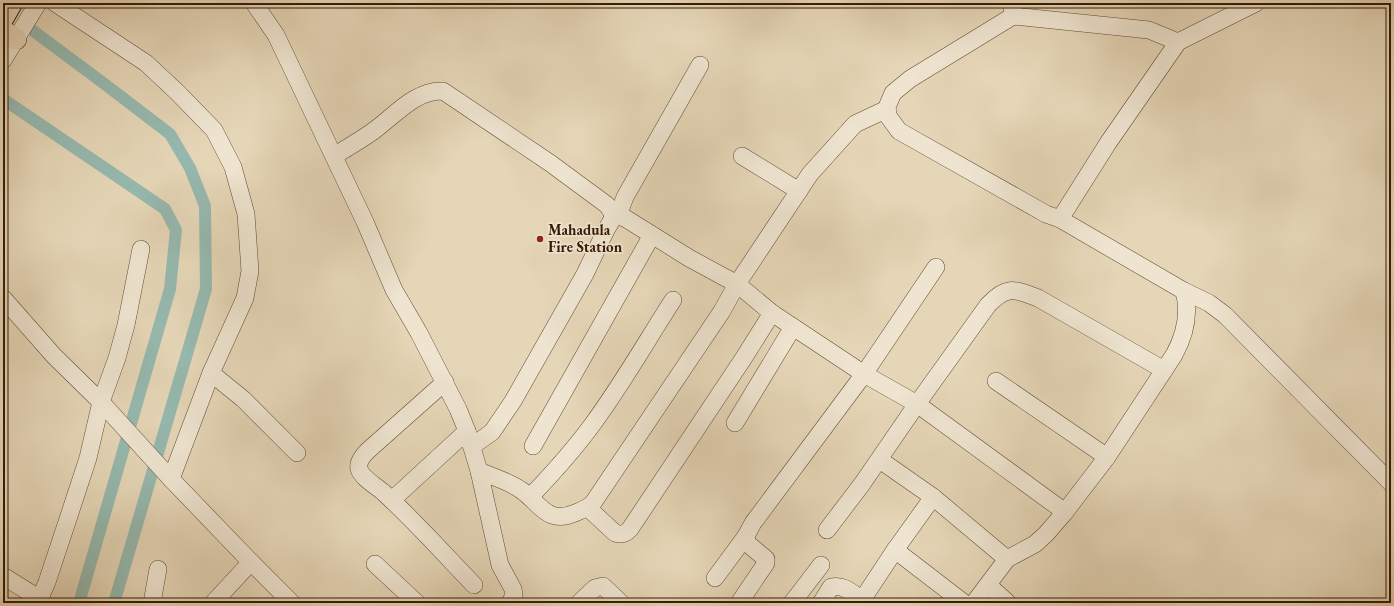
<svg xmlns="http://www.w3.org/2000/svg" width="1394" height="606" viewBox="0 0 1394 606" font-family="'EB Garamond',serif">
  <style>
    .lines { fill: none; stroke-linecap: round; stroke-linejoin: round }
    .canal { stroke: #96b9af; stroke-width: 12 }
    .minor-casing { stroke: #614a32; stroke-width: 18 }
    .major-casing { stroke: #351b05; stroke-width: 22 }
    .highway-casing { stroke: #351b05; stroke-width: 24 }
    .minor { stroke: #eee4d0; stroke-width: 17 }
    .major { stroke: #e5d6b7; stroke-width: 21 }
    .highway { stroke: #e5d6b7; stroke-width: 22 }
    .poi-dot { fill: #8f2418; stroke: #eee4d0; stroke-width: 1.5 }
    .labels { text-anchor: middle; stroke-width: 3.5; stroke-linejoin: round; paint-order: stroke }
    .poi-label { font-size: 15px; font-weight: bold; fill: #351b05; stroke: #eee4d0; text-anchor: start }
  </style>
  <rect width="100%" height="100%" fill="#e5d6b7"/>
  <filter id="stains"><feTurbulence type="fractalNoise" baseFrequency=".005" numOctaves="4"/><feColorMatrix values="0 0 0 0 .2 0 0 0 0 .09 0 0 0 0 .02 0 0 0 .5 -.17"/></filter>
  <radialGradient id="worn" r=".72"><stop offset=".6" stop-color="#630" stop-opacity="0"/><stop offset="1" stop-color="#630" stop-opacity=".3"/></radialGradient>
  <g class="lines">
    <g class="canal">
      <path d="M28 27 102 82 170 134 190 168 205 206 206 289 114 603"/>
      <path d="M3 99 165 209 176 230 170 289 79 603"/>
    </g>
    <defs>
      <g id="minor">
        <path d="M55 3 146 63 177 92 214 130 233 167 246 214 250 271 245 298 211 373 171 479"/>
        <path d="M254 3 276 35 365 222 394 290 419 333 458 409 467 431 479 471 500 565 513 589 514 595 510 603"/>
        <path d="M1012 3 1013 16 910 79 893 93 887 107 888 116 899 131 1046 214 1060 219 1184 291 1209 303 1225 315 1391 483"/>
        <path d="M1013 16 1149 30 1178 42"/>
        <path d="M3 60 38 3"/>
        <path d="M334 156C348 147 363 139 376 129 396 114 416 90 443 91L550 163 607 205 612 212 613 218"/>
        <path d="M742 156 799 191"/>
        <path d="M618 216 625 197 700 65"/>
        <path d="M1060 219 1108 143 1178 42 1256 3"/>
        <path d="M3 298 54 356 101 402 171 479 246 557 292 603"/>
        <path d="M211 373 243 399 297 453"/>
        <path d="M996 381 1107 457"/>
        <path d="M445 382 373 446C367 451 357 460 359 469 362 478 376 486 383 492 415 521 444 554 474 585"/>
        <path d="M735 423 793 327"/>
        <path d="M469 442H478L492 432 513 401 585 274 606 230 613 218 618 216 625 218 689 258 737 284 772 313 864 374 917 404 1065 512"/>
        <path d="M533 446 652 235"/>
        <path d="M880 460 933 497 1007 559"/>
        <path d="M479 471C493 477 508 481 521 490 541 504 547 525 575 513 582 510 588 508 593 503L722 311 737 284 810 174 855 124 887 109"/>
        <path d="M530 497C552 474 573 451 592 425 621 386 646 342 673 300"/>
        <path d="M392 500 467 431"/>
        <path d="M588 508 615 533C622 535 625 534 630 529L743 359 772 313"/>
        <path d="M827 530 862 484 917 404 988 305C1007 285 1014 289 1038 298L1164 370"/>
        <path d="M895 550 964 603"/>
        <path d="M375 564 417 603"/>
        <path d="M3 576 40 599"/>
        <path d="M715 578 746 536"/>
        <path d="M988 585 1008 603"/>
        <path d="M38 603 47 582 67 522 88 458 101 402 117 358 126 325 141 249"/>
        <path d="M152 603 158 569"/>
        <path d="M213 603 251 562"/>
        <path d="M579 603 595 588 603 586 621 603"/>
        <path d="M739 603 766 563V559L747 543 746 536 753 523 864 374 936 267"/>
        <path d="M792 603 821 565"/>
        <path d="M821 603 831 587C844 584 852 593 862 600"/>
        <path d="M866 603 862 600 895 550 933 497"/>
        <path d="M974 603 1007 559 1035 544 1046 534 1065 512 1107 457 1174 355C1185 335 1190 313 1184 291"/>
      </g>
      <path id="major" d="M3 31 16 39"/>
      <path id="highway" d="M3 17 11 3"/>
    </defs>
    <use href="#minor" class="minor-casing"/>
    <use href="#major" class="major-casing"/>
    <use href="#highway" class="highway-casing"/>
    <use href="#minor" class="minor"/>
    <use href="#major" class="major"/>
    <use href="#highway" class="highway"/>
  </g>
  <circle class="poi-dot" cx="540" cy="239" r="4"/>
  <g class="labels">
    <g class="poi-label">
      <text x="548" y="235">Mahadula<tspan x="548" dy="17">Fire Station</tspan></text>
    </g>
  </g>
  <rect width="1394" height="606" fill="none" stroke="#e5d6b7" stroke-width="16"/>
  <rect x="4" y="4" width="1386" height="598" fill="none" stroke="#351b05" stroke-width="2"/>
  <rect x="8" y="8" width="1378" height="590" fill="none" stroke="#351b05"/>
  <rect width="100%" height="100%" filter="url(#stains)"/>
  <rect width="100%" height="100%" fill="url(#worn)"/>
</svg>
